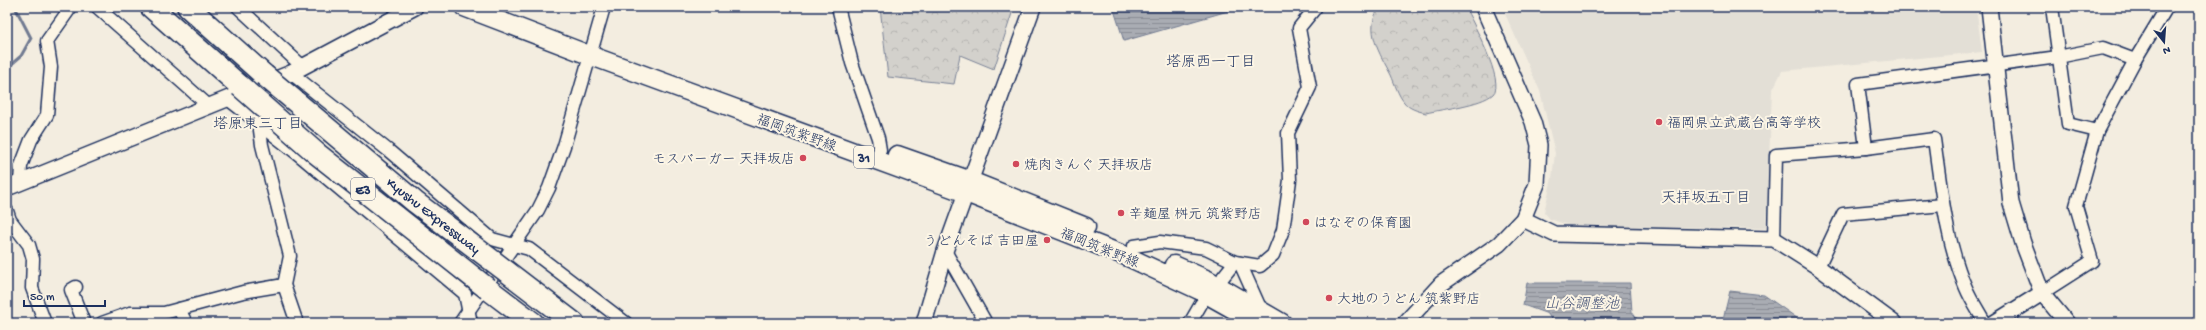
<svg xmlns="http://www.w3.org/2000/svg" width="2206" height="330" viewBox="0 0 2206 330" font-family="'Gochi Hand','Klee One',sans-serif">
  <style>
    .built { fill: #e3dfd6 }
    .forest { fill: url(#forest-crowns); stroke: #778095 }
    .water { fill: url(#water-rules); stroke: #707a91 }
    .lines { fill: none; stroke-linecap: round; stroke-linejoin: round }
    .stream { stroke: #707a91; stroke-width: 3 }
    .minor-casing { stroke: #1b2f5e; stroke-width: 15 }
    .tertiary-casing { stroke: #1b2f5e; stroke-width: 18 }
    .primary-casing { stroke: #1b2f5e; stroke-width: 21 }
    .motorway-casing { stroke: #1b2f5e; stroke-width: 24 }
    .minor { stroke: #fcf5e5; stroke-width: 12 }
    .tertiary { stroke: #fcf5e5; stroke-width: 15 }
    .primary { stroke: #fcf5e5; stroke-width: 18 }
    .motorway { stroke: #fcf5e5; stroke-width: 21 }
    .motorway-bridge-casing { stroke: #1b2f5e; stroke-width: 24; stroke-linecap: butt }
    .motorway-bridge { stroke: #fcf5e5; stroke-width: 21 }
    .poi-dot { fill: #d1495b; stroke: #fcf5e5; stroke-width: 1.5 }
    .labels { text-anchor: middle; stroke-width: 4; stroke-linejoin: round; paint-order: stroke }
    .shield { fill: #fcf5e5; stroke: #5e6a86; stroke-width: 1 }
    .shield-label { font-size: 13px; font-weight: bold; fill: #1b2f5e }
    .poi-label { font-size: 14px; fill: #1b2f5e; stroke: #fcf5e5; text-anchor: start }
    .street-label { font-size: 14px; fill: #1b2f5e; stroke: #fcf5e5 }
    .neighbourhood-label { font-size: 15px; fill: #1b2f5e; stroke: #fcf5e5 }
    .water-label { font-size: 15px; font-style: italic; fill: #465478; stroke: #fcf5e5 }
  </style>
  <defs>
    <pattern id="forest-crowns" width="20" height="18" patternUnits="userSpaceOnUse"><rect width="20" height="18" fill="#d3d1cc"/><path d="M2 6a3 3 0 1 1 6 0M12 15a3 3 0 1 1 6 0" fill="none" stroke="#b5b4b2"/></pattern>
    <pattern id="water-rules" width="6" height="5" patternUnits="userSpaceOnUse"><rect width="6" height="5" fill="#a9acb3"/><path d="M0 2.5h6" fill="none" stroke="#898c95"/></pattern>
  </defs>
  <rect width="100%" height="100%" fill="#f3ede0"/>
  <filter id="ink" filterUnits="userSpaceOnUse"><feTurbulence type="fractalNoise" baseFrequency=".025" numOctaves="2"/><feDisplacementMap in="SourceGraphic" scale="8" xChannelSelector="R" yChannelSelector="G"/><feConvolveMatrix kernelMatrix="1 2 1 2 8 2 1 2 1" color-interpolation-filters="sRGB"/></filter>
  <g filter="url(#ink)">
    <path class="built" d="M1502 7H1976L1982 52 1782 71 1772 91 1766 228 1574 227 1550 219 1544 212 1552 178 1555 153 1540 91Z"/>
    <g class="forest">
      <path d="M880 7H1014L994 69 960 55 954 84 888 77Z"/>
      <path d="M1380 7H1465C1472 21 1506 83 1493 94 1481 105 1442 109 1426 113 1418 111 1409 109 1404 102 1398 95 1395 84 1391 75 1380 54 1363 29 1380 7Z"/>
    </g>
    <g class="water">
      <path d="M1113 7H1242L1124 41Z"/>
      <path d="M1527 283H1630L1632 312 1640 323H1553L1548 314 1523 305Z"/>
      <path d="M1730 291 1764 295 1804 323H1722Z"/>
    </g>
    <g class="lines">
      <g class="stream">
        <path d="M7 68 21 56 31 38 15 7"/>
        <path d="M7 134V142"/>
      </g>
      <defs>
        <g id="minor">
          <path d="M97 7 210 107"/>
          <path d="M238 7 303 67"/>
          <path d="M838 7 852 63 878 138 880 150"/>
          <path d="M2052 7 2068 124 2097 131"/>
          <path d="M291 73 389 151 492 239 529 249 626 323"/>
          <path d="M228 99 298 154 465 294 471 323"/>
          <path d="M259 123 262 145 290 256 284 285 297 323"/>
          <path d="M1866 148 1858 84 2058 57 2103 48 2135 60"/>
          <path d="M20 183 21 166 31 140 47 115 51 67 47 41 71 7"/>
          <path d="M7 211 10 220 29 245 33 259 32 288 45 323"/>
          <path d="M1774 239 1776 155 1866 148 1934 139C1941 188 1946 242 1966 288 1971 300 1979 312 1985 323"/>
          <path d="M1134 246 1160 242 1206 248 1235 262 1260 266 1273 255 1283 230 1290 180 1288 133 1310 87 1299 28 1316 7"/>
          <path d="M945 251 986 323"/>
          <path d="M1240 263 1261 310"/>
          <path d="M1818 267 1843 214 1943 205"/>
          <path d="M1223 277 1235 262"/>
          <path d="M76 287 71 290 84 323"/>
          <path d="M2042 293 2092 261 2076 206 2097 131 2135 60 2167 7"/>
          <path d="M179 309 186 323"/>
          <path d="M102 323 130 313H164L243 292 284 285"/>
          <path d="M460 323 538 210 549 188 564 146 604 7"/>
          <path d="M1190 323 1201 304"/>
        </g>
        <g id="tertiary">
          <path d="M1989 7 2011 203 2023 243 2042 293 2067 323"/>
          <path d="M7 188 291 73 415 7"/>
          <path d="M1523 219 1554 234 1774 239 1818 267 1894 323"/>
          <path d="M924 323 945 251 1033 7"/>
          <path d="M1405 323 1441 284 1499 244 1523 219 1537 184 1539 145 1533 122 1483 7"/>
          <path d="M1994 323 2042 293"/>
        </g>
        <g id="primary">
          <path d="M464 7 589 55 966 193 1126 256 1199 290 1258 323"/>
          <path d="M897 155 971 181 1086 227"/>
          <path d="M1174 265 1208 280 1282 323"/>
        </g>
        <g id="motorway">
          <path d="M151 7 240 86"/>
          <path d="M188 7 264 75"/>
          <path d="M506 271 574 323"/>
          <path d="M488 289 533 323"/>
        </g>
      </defs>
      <use href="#minor" class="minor-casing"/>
      <use href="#tertiary" class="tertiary-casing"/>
      <use href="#primary" class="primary-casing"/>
      <use href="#motorway" class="motorway-casing"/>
      <use href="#minor" class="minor"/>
      <use href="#tertiary" class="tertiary"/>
      <use href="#primary" class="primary"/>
      <use href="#motorway" class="motorway"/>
      <defs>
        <g id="motorway-bridge">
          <path d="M264 75 415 202 506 271"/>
          <path d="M240 86 316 153 488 289"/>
        </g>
      </defs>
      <use href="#motorway-bridge" class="motorway-bridge-casing"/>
      <use href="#motorway-bridge" class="motorway-bridge"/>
    </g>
  </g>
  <g class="poi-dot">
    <circle cx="1659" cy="122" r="4"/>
    <circle cx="803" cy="158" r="4"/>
    <circle cx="1016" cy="164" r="4"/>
    <circle cx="1121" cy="213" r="4"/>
    <circle cx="1306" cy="222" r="4"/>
    <circle cx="1047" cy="240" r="4"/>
    <circle cx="1329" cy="298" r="4"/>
  </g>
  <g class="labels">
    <g class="shield">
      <rect x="854" y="146" width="20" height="22" rx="3"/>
      <rect x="351" y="178" width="24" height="22" rx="3"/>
    </g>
    <g class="shield-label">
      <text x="864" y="162">31</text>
      <text x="363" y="194">E3</text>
    </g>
    <g class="poi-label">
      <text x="1667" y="127">福岡県立武蔵台高等学校</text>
      <text x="795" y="163" text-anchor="end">モスバーガー 天拝坂店</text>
      <text x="1024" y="169">焼肉きんぐ 天拝坂店</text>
      <text x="1129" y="218">辛麺屋 桝元 筑紫野店</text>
      <text x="1314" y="227">はなぞの保育園</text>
      <text x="1039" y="245" text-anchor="end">うどんそば 吉田屋</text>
      <text x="1337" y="303">大地のうどん 筑紫野店</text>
    </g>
    <g class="street-label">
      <text transform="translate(797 132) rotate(20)" y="5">福岡筑紫野線</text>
      <text transform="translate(434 215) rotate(38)" y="5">Kyushu Expressway</text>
      <text transform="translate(1100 247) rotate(22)" y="5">福岡筑紫野線</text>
    </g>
    <g class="neighbourhood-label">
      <text x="1211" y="66">塔原西一丁目</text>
      <text x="258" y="128">塔原東三丁目</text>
      <text x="1706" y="202">天拝坂五丁目</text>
    </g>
    <g class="water-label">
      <text x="1582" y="308">山谷調整池</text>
    </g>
  </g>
  <rect width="2206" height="330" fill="none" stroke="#fcf5e5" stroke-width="24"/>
  <rect x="12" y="12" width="2182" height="306" fill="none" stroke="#1b2f5e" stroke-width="1.5" filter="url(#ink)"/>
  <g transform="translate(2164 42) rotate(163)" stroke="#fcf5e5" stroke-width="3" paint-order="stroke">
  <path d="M0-3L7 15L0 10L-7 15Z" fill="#1b2f5e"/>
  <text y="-6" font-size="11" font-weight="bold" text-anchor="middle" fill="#1b2f5e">N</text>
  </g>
  <path d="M24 300v6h81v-6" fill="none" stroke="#1b2f5e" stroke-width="2"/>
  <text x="30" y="300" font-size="12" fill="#1b2f5e" stroke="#fcf5e5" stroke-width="3" paint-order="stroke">50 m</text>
</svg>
